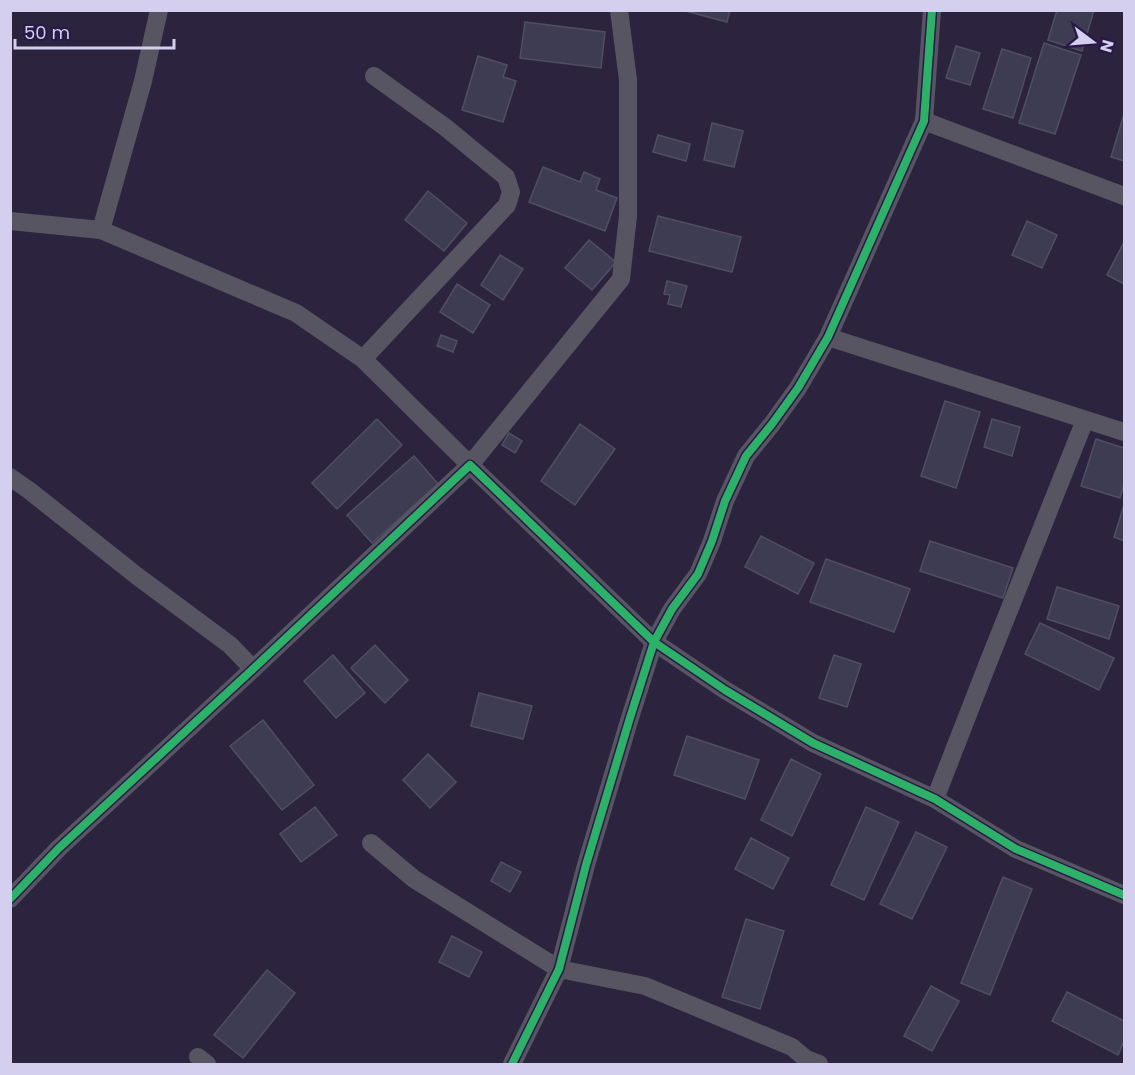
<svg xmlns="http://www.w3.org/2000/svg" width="1135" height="1075" viewBox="0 0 1135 1075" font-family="Poppins,sans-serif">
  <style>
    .building { fill: #3d3c53; stroke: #504e64; stroke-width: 1.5 }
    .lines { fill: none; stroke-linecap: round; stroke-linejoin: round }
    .minor { stroke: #585562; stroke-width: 18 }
    .cycleway-casing { stroke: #281949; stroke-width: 11 }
    .cycleway { stroke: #2db169; stroke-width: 8 }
  </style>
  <rect width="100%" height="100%" fill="#2c243e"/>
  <g class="building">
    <path d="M682 10H730L727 22Z"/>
    <path d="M1057 10H1094L1082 51 1048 40Z"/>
    <path d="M525 22 605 32 601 68 520 58Z"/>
    <path d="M1044 43 1081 55 1055 134 1019 123Z"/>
    <path d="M956 46 980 53 970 85 946 78Z"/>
    <path d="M1002 49 1031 58 1013 118 983 109Z"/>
    <path d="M478 56 507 65 503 77 516 81 503 122 462 110Z"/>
    <path d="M1124 114V161L1111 157Z"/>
    <path d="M712 123 743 131 734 167 704 160Z"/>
    <path d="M658 135 690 144 686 161 653 152Z"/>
    <path d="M543 167 580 182 584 172 600 179 596 190 617 198 605 231 529 202Z"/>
    <path d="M428 191 467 223 444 251 405 220Z"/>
    <path d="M658 216 741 237 732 272 649 251Z"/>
    <path d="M1027 221 1057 235 1042 268 1012 255Z"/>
    <path d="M589 240 616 262 592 290 565 268Z"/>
    <path d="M1124 242V284L1107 275Z"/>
    <path d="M500 255 523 269 503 300 481 285Z"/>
    <path d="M667 281 687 286 681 307 668 304 670 295 664 294Z"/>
    <path d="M457 284 490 305 473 333 440 312Z"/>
    <path d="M441 335 457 341 453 352 437 346Z"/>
    <path d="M945 401 980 412 956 488 921 476Z"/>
    <path d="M377 419 402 445 337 509 312 483Z"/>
    <path d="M992 419 1020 427 1012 456 984 447Z"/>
    <path d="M580 424 615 449 575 505 541 481Z"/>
    <path d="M509 433 522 441 515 453 502 445Z"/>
    <path d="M1096 439 1124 448V484L1120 498 1081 486Z"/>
    <path d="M414 456 438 484 372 543 347 515Z"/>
    <path d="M1124 505V541L1114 537Z"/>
    <path d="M761 536 814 563 798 594 745 567Z"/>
    <path d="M930 541 1013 568 1003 598 920 571Z"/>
    <path d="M826 559 910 589 894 632 810 602Z"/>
    <path d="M1057 587 1119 606 1109 639 1047 619Z"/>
    <path d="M1040 623 1114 658 1099 690 1025 654Z"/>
    <path d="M375 645 408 680 385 703 351 668Z"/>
    <path d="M333 655 365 693 336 718 304 681Z"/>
    <path d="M834 655 861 664 847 707 819 698Z"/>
    <path d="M479 693 532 706 523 739 471 726Z"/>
    <path d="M263 720 314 785 282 810 230 746Z"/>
    <path d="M687 736 759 760 745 799 674 775Z"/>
    <path d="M428 754 456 782 430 808 403 780Z"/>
    <path d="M791 759 821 774 792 836 761 820Z"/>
    <path d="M315 807 337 835 301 862 280 834Z"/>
    <path d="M866 807 899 822 864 900 831 885Z"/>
    <path d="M916 832 947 847 912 919 880 904Z"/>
    <path d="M751 838 789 858 773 889 735 869Z"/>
    <path d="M501 862 521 872 510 892 491 881Z"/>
    <path d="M1003 877 1032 889 990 995 961 983Z"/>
    <path d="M746 919 784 931 760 1009 722 997Z"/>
    <path d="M452 936 482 952 469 977 439 962Z"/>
    <path d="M267 970 295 993 243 1058 214 1035Z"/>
    <path d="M931 986 959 1001 932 1051 904 1036Z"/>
    <path d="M1067 992 1124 1021V1041L1118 1055 1052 1021Z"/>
  </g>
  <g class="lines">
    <g class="minor">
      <path d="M924 121 1124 196"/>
      <path d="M10 221 101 230 296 313 363 359 470 465 621 279 628 216V80L619 10"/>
      <path d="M101 230 143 81 159 10"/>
      <path d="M828 337 1124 432"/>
      <path d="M363 359 507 205 511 192 506 177 445 127 374 76"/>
      <path d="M10 477 30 491 137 576 230 645 253 669"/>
      <path d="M935 799 988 663 1085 420"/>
      <path d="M371 843 414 879 559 969 645 986 792 1047 806 1059 819 1064"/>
      <path d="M10 899 59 848 253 669 470 465 654 642 725 690 813 743 935 799 1016 849 1124 895"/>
      <path d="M198 1057 207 1064"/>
      <path d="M512 1064 559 969 586 865 629 721 654 642 672 609 698 574 712 541 725 501 746 456 772 424 798 388 828 337 924 121 932 10"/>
    </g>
    <defs>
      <g id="cycleway">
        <path d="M10 899 59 848 253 669 470 465 654 642 725 690 813 743 935 799 1016 849 1124 895"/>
        <path d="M512 1064 559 969 586 865 629 721 654 642 672 609 698 574 712 541 725 501 746 456 772 424 798 388 828 337 924 121 932 10"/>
      </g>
    </defs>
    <use href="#cycleway" class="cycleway-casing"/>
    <use href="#cycleway" class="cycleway"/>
  </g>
  <rect width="1135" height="1075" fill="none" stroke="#d4cfee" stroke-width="24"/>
  <g transform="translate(1093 42) rotate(106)" stroke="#281949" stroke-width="4.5" paint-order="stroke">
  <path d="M0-4.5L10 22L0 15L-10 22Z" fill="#d4cfee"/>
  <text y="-9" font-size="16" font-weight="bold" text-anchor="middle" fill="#d4cfee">N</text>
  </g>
  <path d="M15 39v9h159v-9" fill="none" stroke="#d4cfee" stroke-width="3"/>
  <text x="24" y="39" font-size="18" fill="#d4cfee" stroke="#281949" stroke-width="4.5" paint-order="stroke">50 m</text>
</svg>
